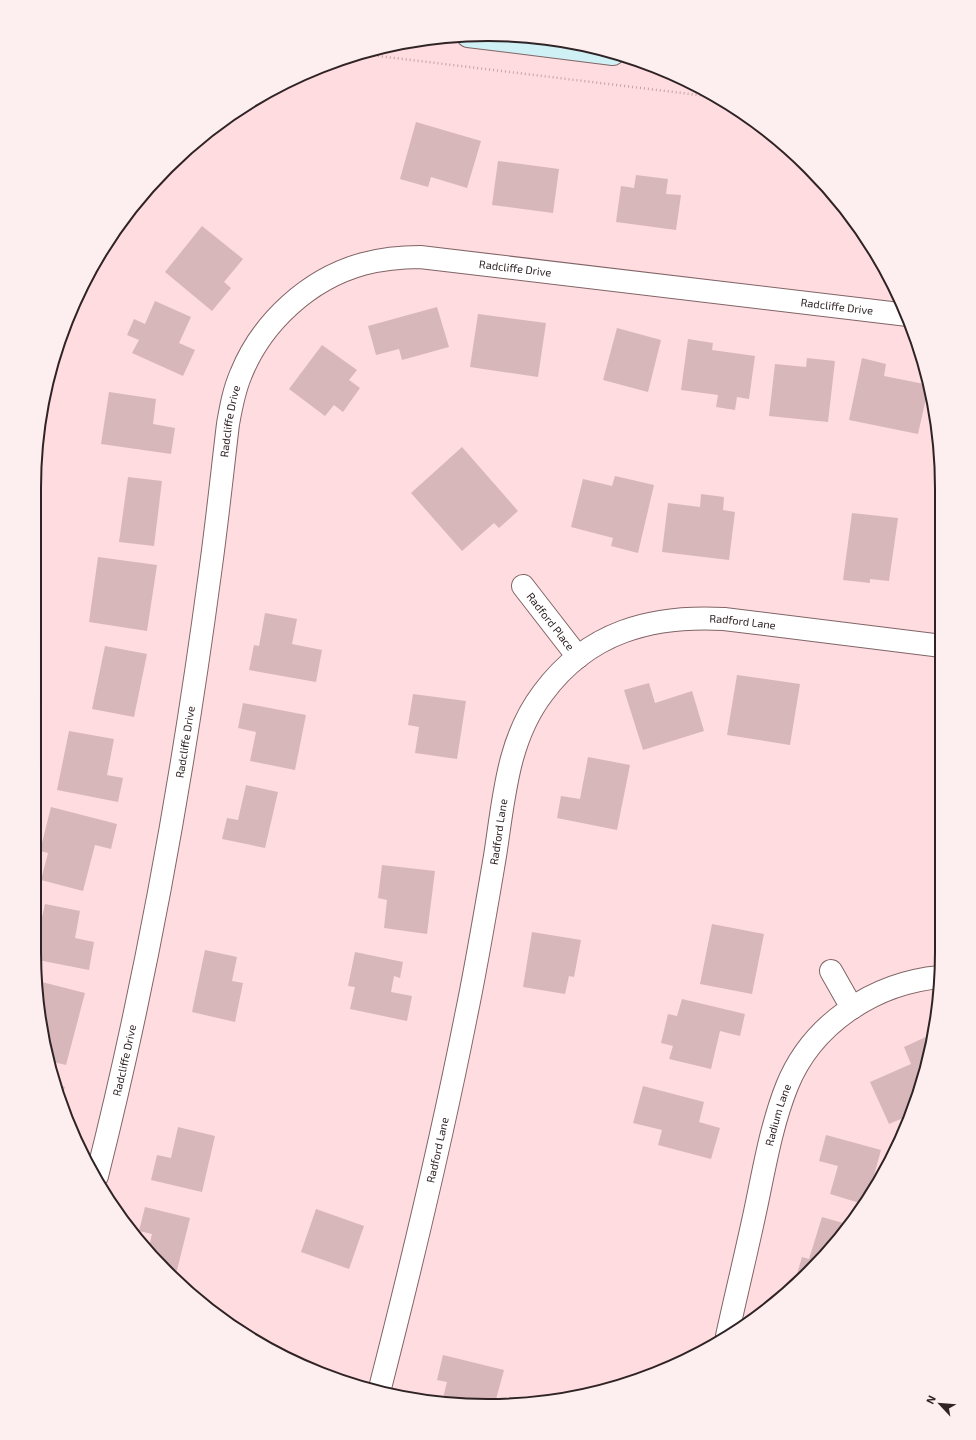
<svg xmlns="http://www.w3.org/2000/svg" width="976" height="1440" viewBox="0 0 976 1440" font-family="'Exo 2',sans-serif">
  <style>
    .building { fill: #d8b7bb }
    .lines { fill: none; stroke-linecap: round; stroke-linejoin: round }
    .street-casing { stroke: #816467; stroke-width: 24 }
    .secondary-casing { stroke: #816467; stroke-width: 24 }
    .path { stroke: #bfa4a6; stroke-width: 2.5; stroke-dasharray: 1 3; stroke-linecap: butt }
    .street { stroke: #fff; stroke-width: 22 }
    .secondary { stroke: #cff0f4; stroke-width: 22 }
    .labels { text-anchor: middle; stroke-width: 3; stroke-linejoin: round; paint-order: stroke }
    .street-label { font-size: 11px; fill: #2f2325; stroke: #fdeff0 }
    .rim { fill: none; stroke: #2f2325; stroke-width: 2 }
  </style>
  <rect width="100%" height="100%" fill="#fedcdf"/>
  <g class="building">
    <path d="M416 122 481 141 467 188 431 177 428 187 400 179Z"/>
    <path d="M498 161 559 169 553 213 492 205Z"/>
    <path d="M636 175 668 179 666 194 681 195 676 230 616 222 621 186 634 188Z"/>
    <path d="M202 226 243 259 224 282 231 288 212 311 165 272Z"/>
    <path d="M155 301 191 317 179 343 195 350 183 376 132 353 139 340 127 335 134 319 145 324Z"/>
    <path d="M437 307 449 347 402 360 399 349 376 355 368 326Z"/>
    <path d="M478 314 546 323 538 377 470 367Z"/>
    <path d="M617 328 661 340 648 392 603 380Z"/>
    <path d="M688 339 713 343 712 350 755 356 749 399 737 397 735 410 716 407 718 395 681 390Z"/>
    <path d="M322 345 357 370 349 380 360 388 343 412 334 405 325 416 289 389Z"/>
    <path d="M807 358 835 361 828 422 769 416 775 364 806 367Z"/>
    <path d="M862 358 886 364 884 376 929 385 918 434 849 420Z"/>
    <path d="M109 392 156 399 153 424 175 428 171 454 101 444Z"/>
    <path d="M462 447 518 511 499 528 494 523 462 551 411 493Z"/>
    <path d="M615 476 654 485 638 553 611 546 613 538 571 527 583 479 612 486Z"/>
    <path d="M128 477 162 481 154 546 119 542Z"/>
    <path d="M701 494 724 497 723 510 735 512 729 560 662 552 668 503 700 507Z"/>
    <path d="M852 513 898 518 889 581 870 579V583L843 580Z"/>
    <path d="M98 557 157 565 147 631 89 622Z"/>
    <path d="M265 613 297 619 292 644 322 650 316 682 249 670 254 645 259 646Z"/>
    <path d="M105 646 147 654 134 717 92 709Z"/>
    <path d="M737 675 800 684 790 745 727 735Z"/>
    <path d="M649 683 655 703 692 691 704 731 643 750 624 690Z"/>
    <path d="M413 694 466 701 457 759 415 753 419 727 408 725Z"/>
    <path d="M243 703 306 715 295 770 250 761 256 732 238 728Z"/>
    <path d="M69 731 114 739 107 775 123 778 118 802 57 790Z"/>
    <path d="M588 757 630 765 617 830 557 818 561 796 580 799Z"/>
    <path d="M246 785 278 792 265 848 222 839 227 818 238 820Z"/>
    <path d="M51 807 117 824 111 849 95 845 83 891 41 880 48 853 40 851Z"/>
    <path d="M382 865 435 871 427 934 384 928 387 900 378 898Z"/>
    <path d="M45 904 80 911 75 938 94 942 89 970 38 960 37 940Z"/>
    <path d="M712 924 764 934 752 994 700 984Z"/>
    <path d="M532 932 581 940 574 977 569 976 565 994 523 987Z"/>
    <path d="M205 950 237 957 232 981 243 983 235 1022 192 1012Z"/>
    <path d="M355 952 403 962 400 978 394 976 391 992 412 996 407 1021 350 1009 355 987 348 986Z"/>
    <path d="M38 981 85 993 66 1065 49 1061 38 1011Z"/>
    <path d="M682 999 745 1014 740 1036 720 1031 711 1069 669 1059 673 1046 661 1043 668 1014 677 1016Z"/>
    <path d="M930 1035 933 1042 908 1116 889 1124 870 1082 911 1064 904 1047Z"/>
    <path d="M55 1084 65 1087 60 1102 58 1098Z"/>
    <path d="M643 1086 704 1102 699 1122 720 1128 711 1159 658 1145 662 1130 633 1123Z"/>
    <path d="M178 1127 215 1136 202 1192 151 1180 157 1155 171 1158Z"/>
    <path d="M826 1135 881 1150 868 1197 863 1204 830 1194 838 1166 819 1161Z"/>
    <path d="M145 1207 190 1218 175 1278 148 1252 152 1234 139 1231Z"/>
    <path d="M316 1209 364 1226 349 1269 301 1252Z"/>
    <path d="M822 1217 850 1225 809 1273 797 1282 795 1281 802 1257 809 1259Z"/>
    <path d="M443 1355 504 1370 495 1403 458 1405 442 1402 447 1382 437 1380Z"/>
  </g>
  <g class="lines">
    <defs>
      <g id="street">
        <path id="s1" d="M523 586 578 657"/>
        <path d="M831 971 852 1008"/>
        <path id="s2" d="M97 1176C147 978 183 775 210 573 217 523 222 474 228 424 231 407 234 390 241 374 262 322 309 279 363 264 382 259 401 257 420 257L908 315"/>
        <path id="s3" d="M727 1336C736 1295 746 1254 755 1212 764 1170 771 1126 787 1086 812 1024 874 983 940 977"/>
        <path id="s4" d="M379 1392C411 1267 441 1142 466 1016 477 963 486 909 495 856 504 799 507 740 543 693 588 632 651 615 724 619L942 646"/>
      </g>
      <path id="secondary" d="M468 36 613 54"/>
    </defs>
    <use href="#street" class="street-casing"/>
    <use href="#secondary" class="secondary-casing"/>
    <path class="path" d="M362 54 715 97"/>
    <use href="#street" class="street"/>
    <use href="#secondary" class="secondary"/>
  </g>
  <g class="labels">
    <g class="street-label">
      <text dy="4" stroke="none"><textPath href="#s2" startOffset="1139">Radcliffe Drive</textPath></text>
      <text dy="4" stroke="none"><textPath href="#s2" startOffset="1463">Radcliffe Drive</textPath></text>
      <text dy="4" stroke="none"><textPath href="#s2" startOffset="767">Radcliffe Drive</textPath></text>
      <text dy="4" stroke="none"><textPath href="#s1" startOffset="45">Radford Place</textPath></text>
      <text dy="4" stroke="none"><textPath href="#s4" startOffset="944">Radford Lane</textPath></text>
      <text dy="4" stroke="none"><textPath href="#s2" startOffset="443">Radcliffe Drive</textPath></text>
      <text dy="4" stroke="none"><textPath href="#s4" startOffset="573">Radford Lane</textPath></text>
      <text dy="4" stroke="none"><textPath href="#s2" startOffset="119">Radcliffe Drive</textPath></text>
      <text dy="4" stroke="none"><textPath href="#s3" startOffset="227">Radium Lane</textPath></text>
      <text dy="4" stroke="none"><textPath href="#s4" startOffset="249">Radford Lane</textPath></text>
    </g>
  </g>
  <path d="M0 0H976V1440H0ZM488 41H488A447 447 0 0 1 935 488V952A447 447 0 0 1 488 1399H488A447 447 0 0 1 41 952V488A447 447 0 0 1 488 41Z" fill="#fdeff0" fill-rule="evenodd"/>
  <path class="rim" d="M488 41H488A447 447 0 0 1 935 488V952A447 447 0 0 1 488 1399H488A447 447 0 0 1 41 952V488A447 447 0 0 1 488 41Z"/>
  <g transform="translate(940 1404) rotate(296)" stroke="#fdeff0" stroke-width="3" paint-order="stroke">
  <path d="M0-3L7 15L0 10L-7 15Z" fill="#2f2325"/>
  <text y="-6" font-size="11" font-weight="bold" text-anchor="middle" fill="#2f2325">N</text>
  </g>
</svg>
